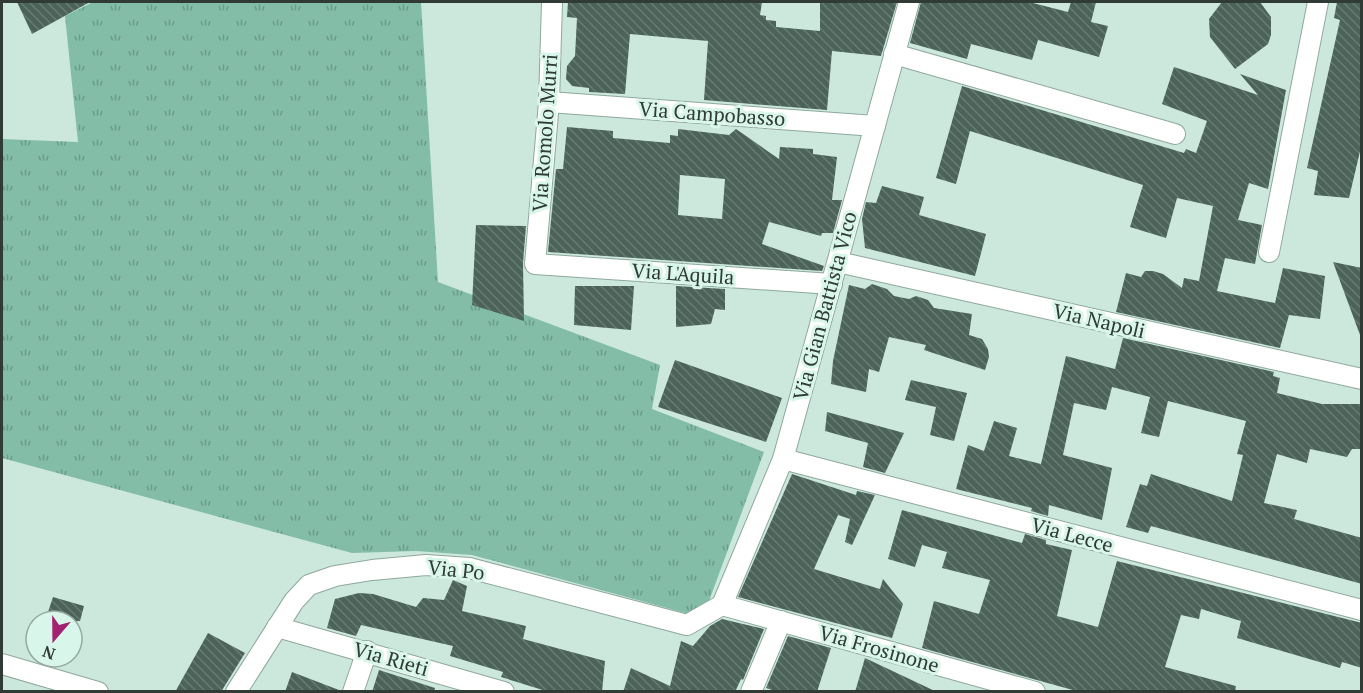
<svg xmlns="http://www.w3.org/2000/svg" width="1363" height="693" viewBox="0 0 1363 693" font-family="'PT Serif',serif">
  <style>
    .grass { fill: url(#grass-tufts) }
    .building { fill: url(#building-back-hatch); fill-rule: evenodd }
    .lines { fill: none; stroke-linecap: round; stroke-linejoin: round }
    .street-casing { stroke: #8ea89d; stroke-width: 22 }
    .street { stroke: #fff; stroke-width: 20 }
    .labels { text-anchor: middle; stroke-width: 6; stroke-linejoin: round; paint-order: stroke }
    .street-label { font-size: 20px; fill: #303b36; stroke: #d9f6ea }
  </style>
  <defs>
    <pattern id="grass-tufts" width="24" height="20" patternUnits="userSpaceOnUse" patternTransform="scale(1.5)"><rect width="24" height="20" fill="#83bda7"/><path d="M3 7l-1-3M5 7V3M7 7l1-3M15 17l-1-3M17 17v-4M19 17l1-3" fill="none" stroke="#6c9b89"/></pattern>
    <pattern id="building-back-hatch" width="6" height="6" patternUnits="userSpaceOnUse" patternTransform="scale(1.5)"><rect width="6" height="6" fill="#4b6359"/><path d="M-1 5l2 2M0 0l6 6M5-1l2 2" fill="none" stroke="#687b74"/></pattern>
  </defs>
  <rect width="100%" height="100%" fill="#cce8dd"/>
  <path class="grass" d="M93 2H421L438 282 660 365 652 409 764 452 709 601 689 614 472 555 416 551 352 553 2 458V139L78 142 65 16Z"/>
  <g class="building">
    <path d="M17 2H90L32 34Z"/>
    <path d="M568 2H762L760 15 766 16V20L776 21V27L820 31V2H897L881 56 832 51 827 110 704 100 708 41 630 34 625 94 589 92V88L572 86 566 79 567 66 575 56 577 18 567 17Z"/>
    <path d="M921 2H1029L1068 12 1071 2H1096L1091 22 1108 26 1099 57 1038 40 1032 60 971 44 967 59 910 43Z"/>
    <path d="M1222 2H1260L1271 17V35L1268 44 1235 69 1210 37 1209 19Z"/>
    <path d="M1337 2H1362V143L1349 198 1314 195 1318 171 1307 168 1340 20 1334 18Z"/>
    <path d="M1174 67 1258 95 1240 74 1286 90 1268 189 1249 183 1238 220 1262 225 1255 264 1225 258 1217 291 1275 303 1283 268 1325 276 1320 319 1289 315 1280 348 1116 312 1126 273 1141 277 1145 271H1153L1163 274 1182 288 1184 278 1199 281 1213 206 1177 198 1166 238 1130 227 1143 185 970 131 956 184 936 178 962 86 1184 153 1186 149 1196 153 1207 121 1162 104Z"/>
    <path d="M567 127 613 131V138L670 143V135L678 136V129L729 135 736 129 779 159 780 147 813 149V154L837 157 832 200H842L833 233H822L821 236 769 222 762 244 824 266 822 271 548 252 556 169H563ZM680 175 725 179 722 219 678 215Z"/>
    <path d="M882 186 924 197 919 215 986 234 975 276 865 248 862 219 866 202 876 203Z"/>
    <path d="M476 225 526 226 523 263 524 321 472 305Z"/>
    <path d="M1333 262 1362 268V335H1360Z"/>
    <path d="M872 284 887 289 894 296 909 299 916 296 928 300 934 308 972 314 969 335 982 339 988 349 989 357 985 370 924 350 926 345 889 337 879 372 869 369 866 392 831 384 833 361 849 285 865 289Z"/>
    <path d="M575 286H634L631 330 574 325Z"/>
    <path d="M676 286 725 289V310L715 309 711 324 676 327Z"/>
    <path d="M1123 338 1274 372 1273 376 1280 378 1277 393 1322 404H1362V449H1352L1347 457 1310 449 1307 463 1277 454 1264 503 1297 510 1294 519 1362 538V584L1151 526 1148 533 1126 527 1140 484 1147 486 1151 474 1232 501 1243 455 1237 454 1246 421 1168 401 1159 437 1141 433 1150 397 1112 387 1106 410 1074 403 1063 455 1112 468 1102 520 1049 505 1048 516 1031 511 1032 508 956 489 968 445 984 451 994 421 1017 428 1009 456 1041 464 1066 356 1115 369Z"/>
    <path d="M675 360 782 398 766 442 658 407Z"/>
    <path d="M911 380 967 393 954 441 930 435 936 407 905 400Z"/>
    <path d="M827 412 904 433 885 473 863 467 868 443 825 431Z"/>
    <path d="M792 474 856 495 857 491 875 495 852 545 845 542 850 519 838 515 814 569 880 589 883 579 903 604 892 638 738 597Z"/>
    <path d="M902 510 1022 543 1025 534 1046 540V544L1072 550 1057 616 1098 627 1117 561 1362 623V668L1342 662 1340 668 1237 638 1241 621 1201 609 1199 619 1181 615 1165 667 1236 686 1235 692H1080L922 648 934 601 979 614 990 580 942 568 947 552 922 545 915 567 888 559Z"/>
    <path d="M453 580 467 586 462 611 526 626 523 639 605 661 602 692H549L501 677 503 672 450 656 453 646 361 625 356 636 327 628 335 599 359 593 373 594 416 607 423 598 444 600Z"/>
    <path d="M53 597 84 606 80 621H45Z"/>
    <path d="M722 619 764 629 743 680 741 679 735 692H623L631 668 670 686 681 641 693 646 710 626Z"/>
    <path d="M208 633 245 653 221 692H175Z"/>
    <path d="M788 636 831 648 817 692H778L766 688Z"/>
    <path d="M865 658 937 692H855Z"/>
    <path d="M379 670 435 688 434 692H372Z"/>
    <path d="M292 672 339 690V692H285Z"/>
  </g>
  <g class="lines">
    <defs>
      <g id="street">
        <path d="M552 2 549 102 535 264 832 284"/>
        <path d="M894 54 1175 134"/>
        <path d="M549 102 875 126"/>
        <path d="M1269 252 1318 2"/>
        <path d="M838 262 1362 379"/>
        <path d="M783 459 1362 610"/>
        <path d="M722 605 783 459 909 2"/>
        <path d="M722 605 1035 692"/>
        <path d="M277 627 504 692"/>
        <path d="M2 664 98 692"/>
        <path d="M236 692 294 601 309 585 335 576 372 570 426 565 469 568 687 625 722 605"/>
        <path d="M353 692 367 651"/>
        <path d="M751 692 781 621"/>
      </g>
    </defs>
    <use href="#street" class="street-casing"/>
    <use href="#street" class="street"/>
  </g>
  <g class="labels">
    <g class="street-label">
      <text transform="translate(712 114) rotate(4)" y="7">Via Campobasso</text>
      <text transform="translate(545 133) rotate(-86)" y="7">Via Romolo Murri</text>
      <text transform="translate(683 274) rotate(4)" y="7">Via L'Aquila</text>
      <text transform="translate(825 306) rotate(-75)" y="7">Via Gian Battista Vico</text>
      <text transform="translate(1099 321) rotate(13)" y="7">Via Napoli</text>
      <text transform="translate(1072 535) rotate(15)" y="7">Via Lecce</text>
      <text transform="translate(456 570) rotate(6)" y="7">Via Po</text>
      <text transform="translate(879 649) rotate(16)" y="7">Via Frosinone</text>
      <text transform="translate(391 659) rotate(16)" y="7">Via Rieti</text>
    </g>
  </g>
  <rect width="1363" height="693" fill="none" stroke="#303b36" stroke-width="6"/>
  <g transform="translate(54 639) rotate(200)"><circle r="28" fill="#d9f6ea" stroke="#95aba2" stroke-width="1.5"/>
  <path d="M0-4.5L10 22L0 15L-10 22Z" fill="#a32171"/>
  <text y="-9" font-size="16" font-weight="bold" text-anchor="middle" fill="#303b36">N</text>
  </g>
</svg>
